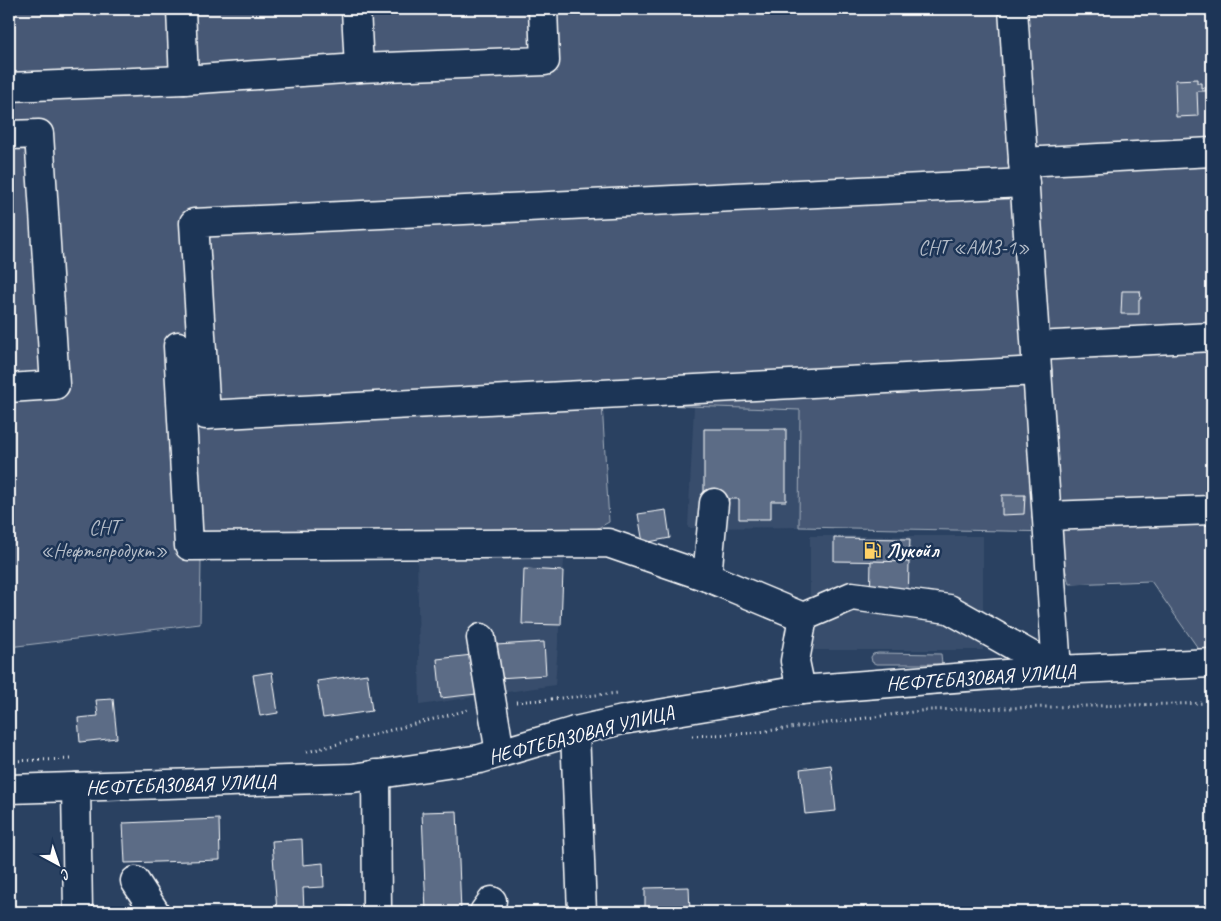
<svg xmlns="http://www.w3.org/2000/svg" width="1221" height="921" viewBox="0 0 1221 921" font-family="Caveat,sans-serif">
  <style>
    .built { fill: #394e6c }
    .green { fill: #465975; stroke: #a2acba }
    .building { fill: #5b6c86; stroke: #fff }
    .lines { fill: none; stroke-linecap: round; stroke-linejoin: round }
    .minor-casing { stroke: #fff; stroke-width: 31 }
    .path { stroke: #fff; stroke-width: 3; stroke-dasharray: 1 4; stroke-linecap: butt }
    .minor { stroke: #1d3557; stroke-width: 28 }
    .labels { text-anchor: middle; stroke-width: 5; stroke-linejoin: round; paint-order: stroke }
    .park-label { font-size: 20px; fill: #b5bdc8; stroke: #1d3557 }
    .poi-label { font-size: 20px; font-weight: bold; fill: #fff; stroke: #1d3557; text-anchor: start }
    .street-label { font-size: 20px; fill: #fff; stroke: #1d3557 }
  </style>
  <rect width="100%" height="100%" fill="#2a4161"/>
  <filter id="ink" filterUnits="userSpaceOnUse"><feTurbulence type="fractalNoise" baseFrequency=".02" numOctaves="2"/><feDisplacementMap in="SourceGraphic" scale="10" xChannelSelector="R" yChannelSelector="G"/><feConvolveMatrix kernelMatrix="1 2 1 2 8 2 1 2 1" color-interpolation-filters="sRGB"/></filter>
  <g filter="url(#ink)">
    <g class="built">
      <path d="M694 407 800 410 799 527 688 528Z"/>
      <rect x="810" y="536" width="173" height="114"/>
      <path d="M565 546 555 685 420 705 417 551Z"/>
    </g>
    <g class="green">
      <path d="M9 9H1212V650L1200 651 1151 581 1069 584 1056 532 799 527 800 410 602 403 609 522 565 546 201 558 200 624 9 647Z"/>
      <path d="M878 653 941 654 942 664H876L872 662 871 657 873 654Z"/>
    </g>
    <g class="building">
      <path d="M1197 79V83H1201V88L1205 87 1206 91H1197L1198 116 1176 117 1175 80Z"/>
      <path d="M1122 291H1140L1141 299H1139V314H1121Z"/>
      <path d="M704 429H786V501H771V519H739V499H704Z"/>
      <path d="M1002 495H1025L1024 514 1002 515Z"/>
      <path d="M666 510 670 538 643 543 638 514Z"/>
      <path d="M834 538 910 539 909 562 834 561Z"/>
      <path d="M871 561 909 562 908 609 870 608Z"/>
      <path d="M524 569 563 571 561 625 522 624Z"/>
      <path d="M544 642 546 675 498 678 496 645Z"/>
      <path d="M472 655 477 694 441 698 437 659Z"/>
      <path d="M272 672 278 713 260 716 253 675Z"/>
      <path d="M367 674 372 711 323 718 317 681Z"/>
      <path d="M113 699 117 738 80 742 78 718 98 716 96 700Z"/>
      <path d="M831 765 836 811 805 814 800 769Z"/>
      <path d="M457 811 461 912H426L422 812Z"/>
      <path d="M219 819 220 860 125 863 123 823Z"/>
      <path d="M302 839 303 865 323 863 324 887 303 888 304 911 352 907V912H277L272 841Z"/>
      <path d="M689 887 690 912H645V888Z"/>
    </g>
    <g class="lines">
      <defs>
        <g id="minor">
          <path d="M181 9 184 80"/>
          <path d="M356 9 359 68"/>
          <path d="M1013 9 1057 670"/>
          <path d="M9 87 184 80 359 68 545 61 543 9"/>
          <path d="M9 135 39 134 55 385 9 388"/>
          <path d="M1023 162 1212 152"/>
          <path d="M1025 183 194 223 206 415 1037 371"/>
          <path d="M178 346 189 546 608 543 707 577 803 617"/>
          <path d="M1036 346 1212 337"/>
          <path d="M1047 516 1212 510"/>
          <path d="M707 577 714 503"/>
          <path d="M481 638 500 753"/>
          <path d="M801 690 795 661 803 617 852 596 949 609 1057 670"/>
          <path d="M575 731 582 912"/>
          <path d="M376 774 377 912"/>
          <path d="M76 787 78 912"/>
          <path d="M9 789 353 778 480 759 575 731 623 720 801 690 1057 670 1212 663"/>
          <path d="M135 881 155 912"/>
          <path d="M484 912 492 901"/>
        </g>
      </defs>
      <use href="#minor" class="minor-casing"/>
      <g class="path">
        <path d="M516 702 619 693"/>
        <path d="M692 736 751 733 928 710 1212 703"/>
        <path d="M307 752 468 710"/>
        <path d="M9 761 71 759"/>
      </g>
      <use href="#minor" class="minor"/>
    </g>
  </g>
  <defs>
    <symbol id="fuel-bare" viewBox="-9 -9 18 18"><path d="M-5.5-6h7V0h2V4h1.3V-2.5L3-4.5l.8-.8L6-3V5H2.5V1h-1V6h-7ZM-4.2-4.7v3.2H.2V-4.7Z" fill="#ffd166" stroke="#1d3557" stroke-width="2.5" paint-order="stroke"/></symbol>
  </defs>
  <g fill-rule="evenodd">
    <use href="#fuel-bare" x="860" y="538" width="25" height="25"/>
  </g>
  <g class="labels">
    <g class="park-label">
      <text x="974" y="254">СНТ «АМЗ-1»</text>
      <text x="104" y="534">СНТ<tspan x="104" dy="23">«Нефтепродукт»</tspan></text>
    </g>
    <g class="poi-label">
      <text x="886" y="557">Лукойл</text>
    </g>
    <g class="street-label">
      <text transform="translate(981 677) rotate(-4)" y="7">НЕФТЕБАЗОВАЯ УЛИЦА</text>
      <text transform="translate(581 734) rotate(-14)" y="7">НЕФТЕБАЗОВАЯ УЛИЦА</text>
      <text transform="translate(181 784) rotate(-2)" y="7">НЕФТЕБАЗОВАЯ УЛИЦА</text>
    </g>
  </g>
  <rect width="1221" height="921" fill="none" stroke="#1d3557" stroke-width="30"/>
  <rect x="15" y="15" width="1191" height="891" fill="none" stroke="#fff" stroke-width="2" filter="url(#ink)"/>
  <g transform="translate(58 864) rotate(140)" stroke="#1d3557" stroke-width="4" paint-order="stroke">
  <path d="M0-4L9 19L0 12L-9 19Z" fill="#ffffff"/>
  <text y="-8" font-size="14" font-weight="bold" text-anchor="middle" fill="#ffffff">С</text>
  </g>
</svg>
